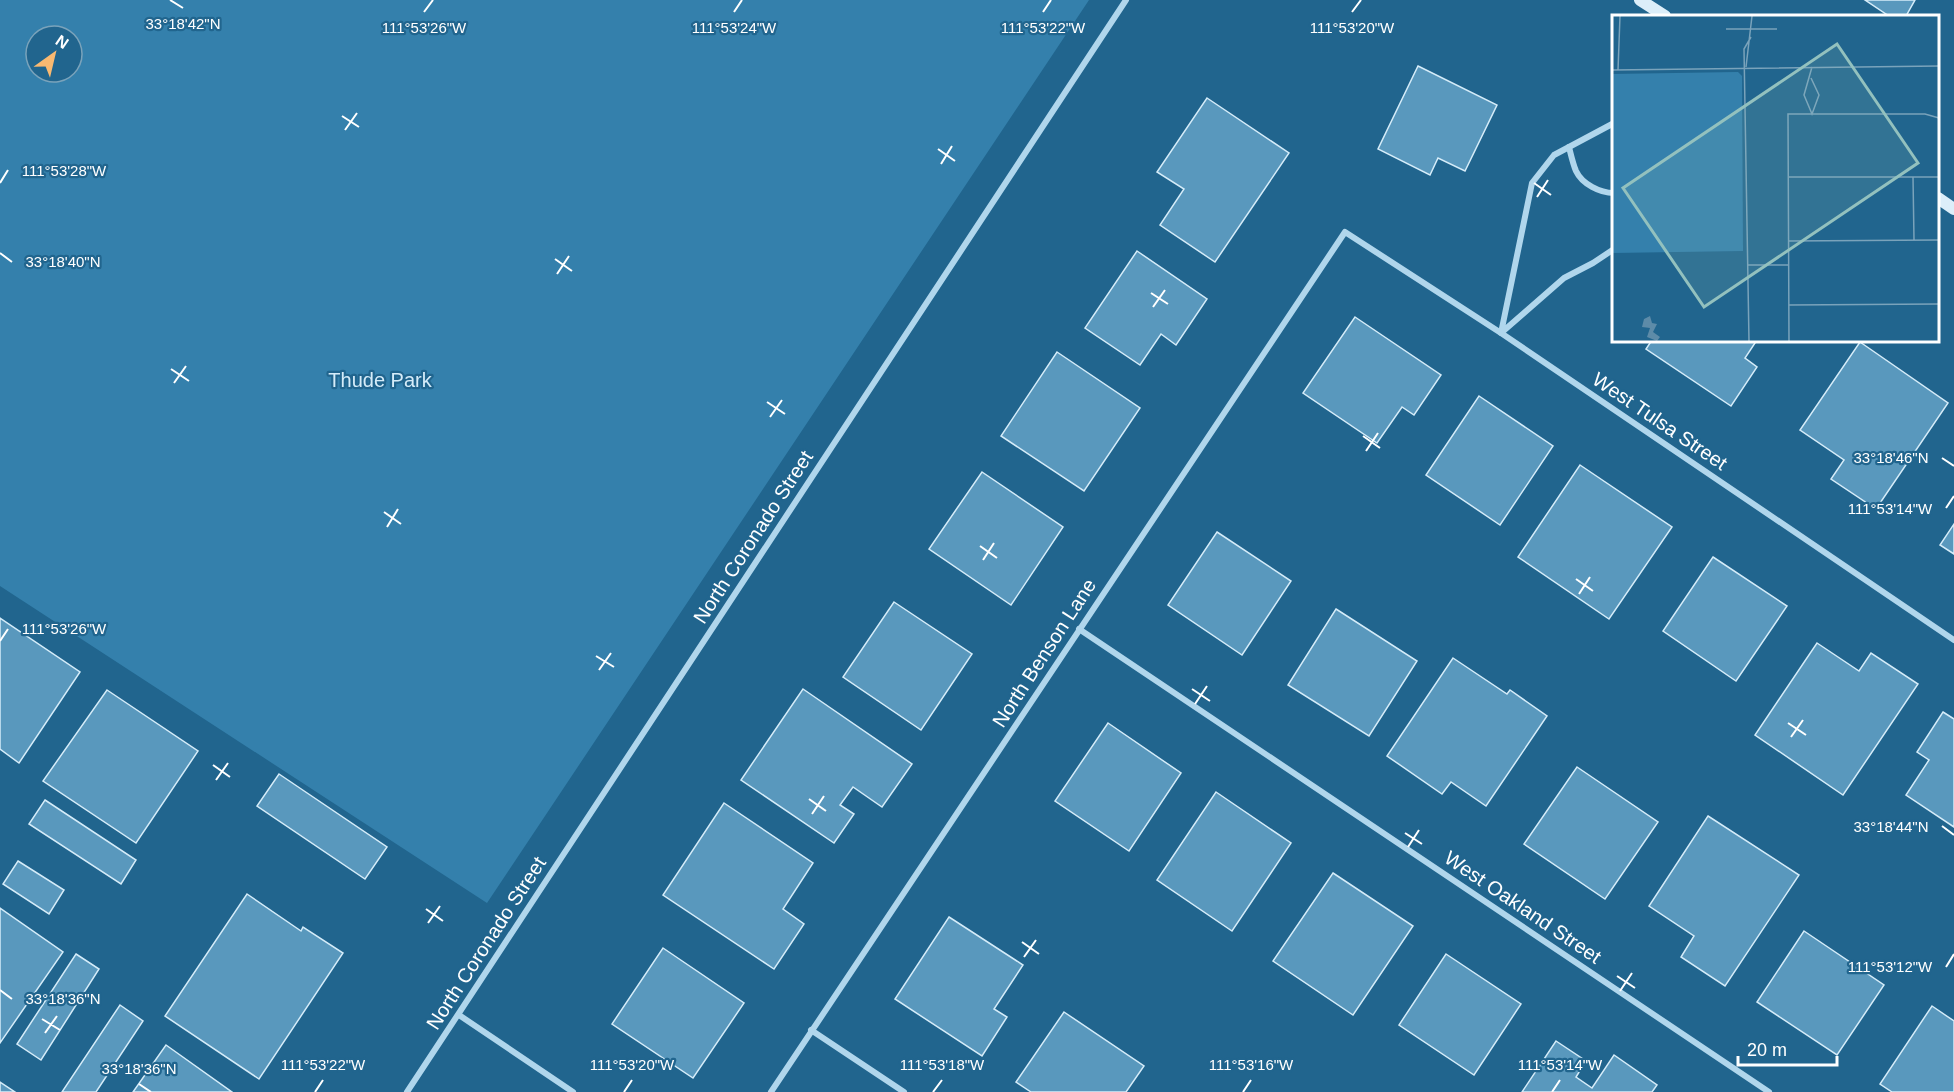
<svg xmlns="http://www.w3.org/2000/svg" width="1954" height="1092" viewBox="0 0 1954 1092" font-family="Helvetica,sans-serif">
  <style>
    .green { fill: #3480ac; fill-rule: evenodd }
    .building { fill: #5998bd; stroke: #d5ecf9; stroke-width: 1.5 }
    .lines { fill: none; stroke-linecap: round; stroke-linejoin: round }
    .street { stroke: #b0d6ec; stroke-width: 6 }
    .secondary { stroke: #dceef9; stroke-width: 12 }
    .ticks { fill: none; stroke: #fff; stroke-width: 2 }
    .labels { text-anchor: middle; stroke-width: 4.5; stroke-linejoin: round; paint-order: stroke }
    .park-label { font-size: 20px; fill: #d5ecf9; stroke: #21658e }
    .street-label { font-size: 20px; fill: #fff; stroke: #21658e }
    .inset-road { fill: none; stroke: #7aa3bb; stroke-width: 1.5 }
    .view { fill: #93c1be; fill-opacity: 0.15; stroke: #93c1be; stroke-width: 3 }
    .inset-edge { fill: none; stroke: #fff; stroke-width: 3 }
    .ticks-label { font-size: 15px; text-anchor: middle; fill: #fff; stroke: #21658e; stroke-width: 4.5; stroke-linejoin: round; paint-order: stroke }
  </style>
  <rect width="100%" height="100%" fill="#21658e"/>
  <path class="green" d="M0 0H1089L487 903 0 586ZM36 36H72V72H36Z"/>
  <g class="building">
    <path d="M1865 0H1915L1906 16H1889Z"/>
    <path d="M1418 66 1497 105 1465 171 1438 158 1430 175 1378 149Z"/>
    <path d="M1207 98 1289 153 1215 262 1160 225 1184 189 1157 172Z"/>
    <path d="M1137 251 1207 299 1176 345 1161 334 1140 365 1085 328Z"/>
    <path d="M1355 317 1441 375 1414 415 1402 407 1377 443 1303 393Z"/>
    <path d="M1652 340H1757L1745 358 1757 367 1731 406 1646 349Z"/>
    <path d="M1860 342 1948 403 1876 509 1831 479 1844 460 1800 430Z"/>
    <path d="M1057 352 1140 408 1084 491 1001 436Z"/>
    <path d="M1479 396 1553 446 1500 525 1426 475Z"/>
    <path d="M1580 465 1672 527 1609 619 1518 557Z"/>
    <path d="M982 472 1063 527 1011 605 929 549Z"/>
    <path d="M1954 524V554L1940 545Z"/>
    <path d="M1217 532 1291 581 1242 655 1168 605Z"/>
    <path d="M1713 557 1787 606 1736 681 1663 631Z"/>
    <path d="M894 602 972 654 921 730 843 677Z"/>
    <path d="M1336 609 1417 661 1369 736 1288 685Z"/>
    <path d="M0 618 80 672 19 763 0 749Z"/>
    <path d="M1817 643 1859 671 1871 653 1918 684 1843 795 1755 735Z"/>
    <path d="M1453 658 1507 694 1510 690 1547 716 1486 806 1451 782 1442 794 1387 756Z"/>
    <path d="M803 689 912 764 882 807 853 787 840 805 854 814 834 843 741 780Z"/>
    <path d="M107 690 198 751 136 843 43 781Z"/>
    <path d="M1943 712 1954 719V827L1906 795 1929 760 1917 752Z"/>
    <path d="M1108 723 1181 773 1129 851 1055 801Z"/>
    <path d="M1577 767 1658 822 1605 899 1524 844Z"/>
    <path d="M279 774 387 847 365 879 257 806Z"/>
    <path d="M1216 792 1291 843 1232 931 1157 880Z"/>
    <path d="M45 800 136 860 121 884 29 824Z"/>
    <path d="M724 803 813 863 783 909 804 924 774 969 663 895Z"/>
    <path d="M1708 816 1799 875 1725 986 1681 957 1694 936 1649 906Z"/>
    <path d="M18 861 64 890 49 914 3 884Z"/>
    <path d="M1333 873 1413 926 1353 1015 1273 961Z"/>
    <path d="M247 894 301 931 303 927 343 953 259 1079 165 1016Z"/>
    <path d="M0 908 63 952 0 1043Z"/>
    <path d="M949 917 1023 965 994 1009 1007 1017 982 1056 895 999Z"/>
    <path d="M1804 931 1884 985 1837 1055 1757 1002Z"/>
    <path d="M663 948 744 1003 693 1078 612 1024Z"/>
    <path d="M76 954 99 969 41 1060 17 1044Z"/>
    <path d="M1446 954 1521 1004 1474 1075 1399 1025Z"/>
    <path d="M120 1005 143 1021 96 1092H62Z"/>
    <path d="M1932 1006 1954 1021V1092H1892L1880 1084Z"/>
    <path d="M1064 1012 1144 1066 1126 1092H1031L1016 1082Z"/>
    <path d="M1556 1041 1586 1061 1576 1077 1592 1088 1614 1055 1657 1085 1652 1092H1522Z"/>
    <path d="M166 1045 232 1092H133Z"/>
    <path d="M0 1082 15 1092H0Z"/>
  </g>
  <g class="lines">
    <g class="street">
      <path d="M1614 123 1554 155 1532 183 1501 333 1564 278 1593 263 1614 249"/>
      <path d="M1569 147C1571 155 1573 164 1576 171 1582 184 1600 193 1614 193"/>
      <path d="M1079 629 1769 1092"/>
      <path d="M459 1015 573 1092"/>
      <path d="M811 1030 904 1092"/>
      <path d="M407 1092 1126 0"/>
      <path d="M771 1092 1345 232 1501 333 1954 640"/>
    </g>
    <g class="secondary">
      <path d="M1640 0 1665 16"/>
      <path d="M1938 198 1954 209"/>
    </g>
  </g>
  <path class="ticks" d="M170 0 183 8M424 12 433 0M734 12 742 0M1043 12 1051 0M1352 12 1361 0M342 116 359 127M345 130 357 113M938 149 955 161M941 164 952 146M0 183 8 170M1534 183 1551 195M1537 197 1548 180M0 253 12 262M555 259 572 271M557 274 569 256M1151 293 1168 304M1153 307 1165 290M171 369 189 381M174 383 186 366M767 402 785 414M770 417 782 400M1363 436 1380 448M1366 451 1378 433M1942 458 1954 466M1946 508 1954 496M384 512 401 524M387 527 398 509M980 546 997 558M983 560 994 543M1576 579 1593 591M1579 594 1590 577M0 641 8 629M596 656 614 667M599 670 611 653M1192 689 1210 701M1195 704 1207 686M1788 723 1806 735M1791 737 1803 720M213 765 230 777M216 780 228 763M809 799 826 811M812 814 824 796M1942 826 1954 835M1405 833 1422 844M1408 847 1419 830M426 909 443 921M428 923 440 906M1022 942 1039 954M1024 957 1036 940M1946 967 1954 954M1617 976 1635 988M0 990 12 999M1620 991 1632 973M42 1019 60 1030M45 1033 57 1016M139 1084 151 1092M315 1092 323 1080M624 1092 632 1080M933 1092 942 1080M1243 1092 1251 1080M1552 1092 1560 1080"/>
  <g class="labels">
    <g class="park-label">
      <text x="380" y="387">Thude Park</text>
    </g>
    <g class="street-label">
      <text transform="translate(1660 421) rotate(34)" y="7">West Tulsa Street</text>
      <text transform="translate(753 537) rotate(-57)" y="7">North Coronado Street</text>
      <text transform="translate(1044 653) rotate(-57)" y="7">North Benson Lane</text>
      <text transform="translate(1523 907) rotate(34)" y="7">West Oakland Street</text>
      <text transform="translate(486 943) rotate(-57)" y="7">North Coronado Street</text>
    </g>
  </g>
  <g transform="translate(1612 15)">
    <rect width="327" height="327" fill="#21658e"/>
    <path d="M126 57 130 61 131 236 0 238V59Z" fill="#3480ac"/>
    <path d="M38 301 40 308 45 309 41 317 48 322 45 326 35 322 38 313 30 312 32 304Z" fill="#5d8ba8"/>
    <path class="inset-road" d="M114 14H165M134 52 140 1M0 55 327 51M6 55 8 1M199 63 207 80 200 99 192 80 200 52M176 162H327M301 162 302 225M176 226 327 225M136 250H177M177 290 327 289M137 326 132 34 139 22M177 326 176 99H313L327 103"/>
    <path class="view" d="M225 29 306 148 92 292 11 173Z"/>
    <rect width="327" height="327" class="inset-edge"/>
  </g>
  <g class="ticks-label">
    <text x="183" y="29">33°18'42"N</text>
    <text x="424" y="33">111°53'26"W</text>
    <text x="734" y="33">111°53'24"W</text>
    <text x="1043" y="33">111°53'22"W</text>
    <text x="1352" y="33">111°53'20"W</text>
    <text x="64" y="176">111°53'28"W</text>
    <text x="63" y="267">33°18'40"N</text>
    <text x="1891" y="463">33°18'46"N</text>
    <text x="1890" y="514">111°53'14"W</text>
    <text x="64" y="634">111°53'26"W</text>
    <text x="1891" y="832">33°18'44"N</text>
    <text x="1890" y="972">111°53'12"W</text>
    <text x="63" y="1004">33°18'36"N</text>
    <text x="323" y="1070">111°53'22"W</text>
    <text x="632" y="1070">111°53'20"W</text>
    <text x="942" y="1070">111°53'18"W</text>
    <text x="1251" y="1070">111°53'16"W</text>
    <text x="1560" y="1070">111°53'14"W</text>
    <text x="139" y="1074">33°18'36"N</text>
  </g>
  <g transform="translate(54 54) rotate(34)"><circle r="28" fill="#21658e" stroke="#7aa3bb" stroke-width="1.5"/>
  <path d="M0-4.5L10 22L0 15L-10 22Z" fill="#f9b971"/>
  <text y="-9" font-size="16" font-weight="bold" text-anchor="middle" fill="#ffffff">N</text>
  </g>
  <path d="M1738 1056v9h99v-9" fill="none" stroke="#ffffff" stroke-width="3"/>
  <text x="1747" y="1056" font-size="18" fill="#ffffff" stroke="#21658e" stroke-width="4.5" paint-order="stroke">20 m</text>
</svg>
